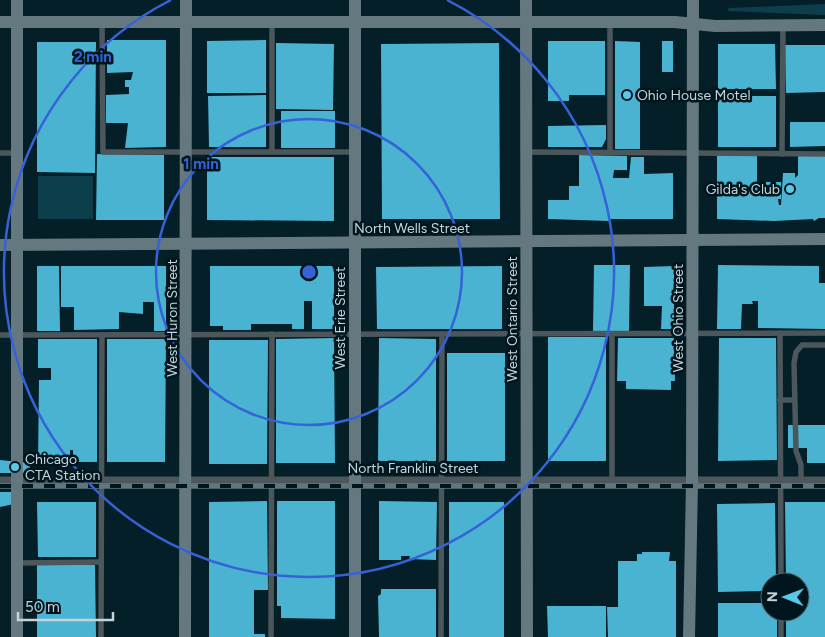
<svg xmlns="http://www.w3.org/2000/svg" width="825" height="637" viewBox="0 0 825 637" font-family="Figtree,sans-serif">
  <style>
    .green { fill: #0d3e4c }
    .building { fill: #4ab3d2 }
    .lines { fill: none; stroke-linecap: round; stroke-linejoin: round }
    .lane { stroke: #4b575b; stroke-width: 5.5 }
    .street { stroke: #4b575b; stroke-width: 11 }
    .secondary { stroke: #65787f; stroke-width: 12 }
    .rail-casing { stroke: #61777e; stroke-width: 5.5 }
    .rail { stroke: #00161e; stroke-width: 4; stroke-dasharray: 11; stroke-linecap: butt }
    .ring { fill: none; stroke: #3662d8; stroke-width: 2.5 }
    .poi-dot { fill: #5dc7e8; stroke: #00161e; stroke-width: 2 }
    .labels { text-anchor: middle; stroke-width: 5; stroke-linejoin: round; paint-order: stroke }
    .poi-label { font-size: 14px; fill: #c5d4da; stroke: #00161e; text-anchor: start }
    .street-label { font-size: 14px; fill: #c5d4da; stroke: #00161e }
    .centre { fill: #3662d8; stroke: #00161e; stroke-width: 2.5 }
    .ring-label { font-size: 15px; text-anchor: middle; font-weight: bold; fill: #3662d8; stroke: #00161e; stroke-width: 5; stroke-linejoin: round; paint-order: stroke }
  </style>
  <rect width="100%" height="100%" fill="#041f27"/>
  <g class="green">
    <path d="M825 4V15L727 11 729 8Z"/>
    <rect x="38" y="176" width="55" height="43"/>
  </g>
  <g class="building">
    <path d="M107 40H166V147L125 148 128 123H106V95L129 94V87H125V80H131L133 72 107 73Z"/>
    <path d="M266 40V93H207V41Z"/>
    <path d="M548 41H605V95H569V101H548Z"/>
    <path d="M615 41 640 42V149H615Z"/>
    <rect x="662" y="41" width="11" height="31"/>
    <path d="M37 42H96L95 173 37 172Z"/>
    <path d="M276 43 334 44 333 110 276 109Z"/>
    <path d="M499 43 500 219H382L381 44Z"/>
    <path d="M718 44H775L776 89H718Z"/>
    <path d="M785 45H825V92L786 93Z"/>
    <path d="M266 95V147H209L208 96Z"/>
    <path d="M718 96H745V99H748V96H776V147H718Z"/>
    <rect x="281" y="111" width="54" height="37"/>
    <path d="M790 122H825V146L790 147Z"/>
    <path d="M606 125V139L602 147H548V126Z"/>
    <path d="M97 154 164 155V220H96Z"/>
    <path d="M579 155 627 156V170H614L613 178H629L631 157H644V174L673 173V219H611L609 221 548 219V200H569V186H579Z"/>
    <path d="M717 155 757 156V186H766V182H781V199H778L779 205H781L783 173H795V178L798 175V155H825V218H819L814 221 813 219 774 221 717 219Z"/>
    <path d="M207 157H334V221L207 220Z"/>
    <path d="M594 265H630L629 331H593Z"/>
    <path d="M718 265 819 266V283H825V329L758 328V301H752L753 304H742L741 329H717Z"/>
    <path d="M37 266H59L60 331H37Z"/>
    <path d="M61 266H166V331H154V302H143V314L119 312V329L74 330V307H61Z"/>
    <path d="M210 266H332L334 270V329H312V301H304V329H292V324H251V330H223V326H210Z"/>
    <path d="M502 266V329H377L376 267Z"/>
    <path d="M674 266V329H661L662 306H644V267Z"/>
    <rect x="548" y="337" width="58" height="124"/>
    <path d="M334 338 335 463H276V339Z"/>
    <path d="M379 338 436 339V461H378Z"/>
    <path d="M618 338H674L675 381H671V390L626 389V381H617Z"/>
    <path d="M719 338H776L777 460 718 461Z"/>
    <path d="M38 339H97V462H73V450H70V462H38L39 380H51V368H38Z"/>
    <path d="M107 339H166L165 462H107Z"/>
    <path d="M209 340H268L267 464H209Z"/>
    <rect x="447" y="353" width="58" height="108"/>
    <path d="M788 425H825V463H807V448H788Z"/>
    <path d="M0 460 30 463V473H0Z"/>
    <path d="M0 492H11L14 504 0 507Z"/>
    <path d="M267 501 268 590H254V634H265V637H209V502Z"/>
    <path d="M277 501H335V619L281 618V606H277Z"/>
    <path d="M379 501 437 502 436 560 409 559 410 556H401V560H379Z"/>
    <path d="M37 502H96V557H38Z"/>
    <rect x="449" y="502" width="55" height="135"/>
    <path d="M785 502H825V637H786V612H800V582H786Z"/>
    <path d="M775 503 776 582H770V591L718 592 717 504Z"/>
    <path d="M642 552H670L669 561H676V637H608L607 607H618V561H637V554H642Z"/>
    <path d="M37 564 95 565 96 637H37Z"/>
    <path d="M381 589H436V637H379L378 596 381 594Z"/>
    <path d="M718 603H770V612H777V637H718Z"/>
    <path d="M547 606H606V637H548Z"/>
  </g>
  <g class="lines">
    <g class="lane">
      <path d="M102 22 103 152H355"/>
      <path d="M272 22V152"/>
      <path d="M610 23V152"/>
      <path d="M526 152 825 154"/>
      <path d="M0 153H17"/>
      <path d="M782 154 783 26"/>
      <path d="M780 333 781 582"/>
      <path d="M0 335 825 333"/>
      <path d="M780 400H794"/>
      <path d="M801 482V465L796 451 794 363 796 352 802 345H825"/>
      <path d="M612 483V334"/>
      <path d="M17 563 101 562"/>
      <path d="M781 612V637"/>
      <path d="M101 637 102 335"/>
      <path d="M271 637 272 334"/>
      <path d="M441 637 442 334"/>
    </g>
    <path class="street" d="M0 482H825"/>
    <g class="secondary">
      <path d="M355 0V637"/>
      <path d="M526 0 527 637"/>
      <path d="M0 22H675L715 26 825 25"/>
      <path d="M0 245 825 239"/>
      <path d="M17 637V0"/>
      <path d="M185 637 186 0"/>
      <path d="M689 637 692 483 693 0"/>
    </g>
    <defs>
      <path id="rail" d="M0 486H825"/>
    </defs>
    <use href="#rail" class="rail-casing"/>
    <use href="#rail" class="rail"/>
  </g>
  <g class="ring">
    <circle cx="309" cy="272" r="153"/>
    <path d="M447 0A305 305 0 1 1 171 0"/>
  </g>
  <g class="poi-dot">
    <circle cx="627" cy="95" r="5"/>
    <circle cx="790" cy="189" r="5"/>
    <circle cx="15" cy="467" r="5"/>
  </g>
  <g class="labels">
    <g class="poi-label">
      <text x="637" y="100">Ohio House Motel</text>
      <text x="780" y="194" text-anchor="end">Gilda's Club</text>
      <text x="25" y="464">Chicago<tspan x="25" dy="16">CTA Station</tspan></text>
    </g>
    <g class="street-label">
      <text x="412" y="233">North Wells Street</text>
      <text transform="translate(172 318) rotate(-90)" y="5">West Huron Street</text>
      <text transform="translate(340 318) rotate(-90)" y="5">West Erie Street</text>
      <text transform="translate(678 318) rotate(-90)" y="5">West Ohio Street</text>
      <text transform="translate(512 319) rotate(-90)" y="5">West Ontario Street</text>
      <text x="413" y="473">North Franklin Street</text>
    </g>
  </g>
  <circle cx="309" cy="272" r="8" class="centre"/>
  <g class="ring-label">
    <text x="93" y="62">2 min</text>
    <text x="201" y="169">1 min</text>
  </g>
  <g transform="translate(785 597) rotate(271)"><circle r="24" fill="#00161e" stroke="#4f6269"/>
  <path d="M0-4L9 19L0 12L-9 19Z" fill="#5dc7e8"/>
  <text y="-8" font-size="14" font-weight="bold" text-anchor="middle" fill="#c5d4da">N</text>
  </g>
  <path d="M18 612v8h95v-8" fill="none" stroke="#c5d4da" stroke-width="2.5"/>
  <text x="25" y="612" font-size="15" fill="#c5d4da" stroke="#00161e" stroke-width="4" paint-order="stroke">50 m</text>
</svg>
